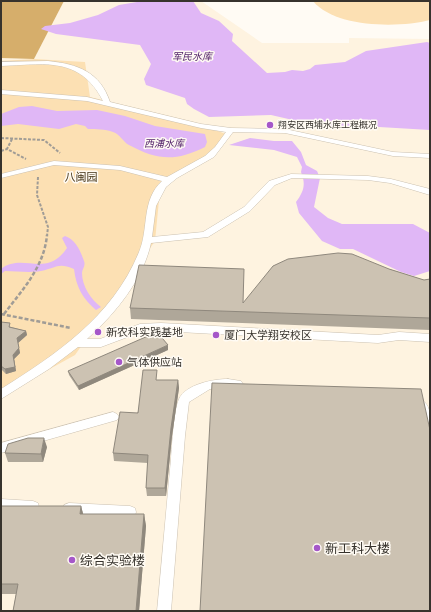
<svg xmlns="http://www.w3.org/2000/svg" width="431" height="612" viewBox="0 0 431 612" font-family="Signika,'Noto Sans SC',sans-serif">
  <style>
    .built { fill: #fef3e0 }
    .green { fill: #fce0b3 }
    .forest { fill: #d6ae6b }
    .water { fill: #e0b7f6 }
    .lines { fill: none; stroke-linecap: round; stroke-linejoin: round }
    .lane-casing { stroke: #ccc2b2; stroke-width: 1 }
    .path-far1 { stroke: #a09c96; stroke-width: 2; stroke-dasharray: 3 1.5; stroke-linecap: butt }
    .path { stroke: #a09c96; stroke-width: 2.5; stroke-dasharray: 4 2; stroke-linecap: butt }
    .lane { fill: #fff; fill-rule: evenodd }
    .wall { fill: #afa799 }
    .shaded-wall { fill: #8f887d }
    .building { fill: #ccc2b2; stroke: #8f887d }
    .poi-dot { fill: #a557c9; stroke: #fffbf4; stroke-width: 1.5 }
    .labels { text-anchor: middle; stroke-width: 3; stroke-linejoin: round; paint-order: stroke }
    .far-poi-label { font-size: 9px; fill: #37332d; stroke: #fffbf4; text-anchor: start }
    .far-water-label { font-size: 10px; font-style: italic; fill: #501e67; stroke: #fffbf4 }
    .park-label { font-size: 11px; fill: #443315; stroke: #fffbf4 }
    .poi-label { font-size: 11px; fill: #37332d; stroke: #fffbf4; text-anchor: start }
    .near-poi-label { font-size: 13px; fill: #37332d; stroke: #fffbf4; text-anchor: start }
  </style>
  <rect width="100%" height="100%" fill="#fffbf4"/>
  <path class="built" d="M64 1H201L262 43H349V38L430 39V611H1V58L34 59Z"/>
  <g class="green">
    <path d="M313 1H430V20C399 28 335 28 313 1Z"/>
    <path d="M34 59 85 62 90 97 194 122 231 136 160 190 155 241 75 355 1 396V61Z"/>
  </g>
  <path class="forest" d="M1 1H64L34 59 1 58Z"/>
  <g class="water">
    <path d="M143 1H193L201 13 219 21 233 34 232 41 267 73 285 72 292 70 303 71 310 69 315 65 345 62 366 51 427 42 430 43V130L379 127 355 130 338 126H319L271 115 209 117 194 109 187 104 185 98 146 85 144 79 151 64 140 45 56 34 41 29 45 26 70 23 98 15 119 5Z"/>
    <path d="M32 106 57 111 97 110 125 116 155 126 205 134 207 142 205 147C175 162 157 160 129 145 123 142 120 134 113 132 105 129 96 129 88 129L85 126 76 124 59 129 18 124 1 126V114L19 107Z"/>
    <path d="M250 138 274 141H292L301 152 306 165 317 171 320 178 314 207 328 218 342 224H413L430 233V271L414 276 401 272 353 249H340L322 241 299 213 296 202C304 191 306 184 301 172L302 167 297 157 274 150 229 145Z"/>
    <path d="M65 236C76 240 80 250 84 261 86 266 82 269 82 273 82 286 91 300 101 307L96 310C83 299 76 287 74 269 58 262 56 268 41 271 30 273 16 271 5 271L1 274V269C23 252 46 279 67 248L62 238Z"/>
  </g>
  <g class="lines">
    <defs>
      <g id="lane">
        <path d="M48 61C78 64 100 72 110 102L201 124 231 128 285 129 393 152 430 154V158L393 156 285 133 233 132 214 157 177 178 166 187 156 206 152 237 203 232 244 207 269 181 291 174 368 176 391 179 430 189V195L390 183 368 180 292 178 275 185 250 211 208 237 151 243C143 280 115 314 87 339H100L140 324 161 323 378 335 399 332 430 334V342L399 340 378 343 161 331 141 332 101 347H78L49 369 1 399V389C57 354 113 316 139 252 149 229 141 200 162 181L120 170 54 165 1 178V174L54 161 120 166 167 177 205 156 215 147 226 132 201 128 87 101 1 94V90L87 97 103 101C80 56 44 64 1 66V62Z"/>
        <path d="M228 379 241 381 243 384 241 387 237 388 210 389 189 402 185 436 171 611H157C162 560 166 510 171 459 172 446 174 409 179 399 186 384 214 379 228 379Z"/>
        <path d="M417 398C430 402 430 412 430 424L426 422 419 410 411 402 413 399Z"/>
        <path d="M113 412 117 414 119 417 117 420 1 453V443Z"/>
        <path d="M1 499 33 501 38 503 39 507 38 511 33 513 1 511Z"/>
        <path d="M69 503 130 506 135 508 136 512 135 516 130 518 69 515 64 513 63 509 64 505Z"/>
      </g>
    </defs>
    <use href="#lane" class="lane-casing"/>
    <g class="path-far1">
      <path d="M1 138 44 140 60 153"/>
      <path d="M12 139 7 149 26 159"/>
      <path d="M1 151 7 149"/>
      <path d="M38 177 37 195 48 227 47 236"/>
    </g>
    <g class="path">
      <path d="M1 314 71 328"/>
      <path d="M4 314C23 289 44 267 47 235"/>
    </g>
    <use href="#lane" class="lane"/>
  </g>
  <g class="wall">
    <path d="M389 269 424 280 430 279V330L131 319 130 308 243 303Z"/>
    <path d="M1 322 11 327 26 331 27 335 18 343 20 353 14 359 16 371 6 374 1 369Z"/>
    <path d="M168 350 79 390 69 375 68 371Z"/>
    <path d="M157 380H178L179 388 172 436 166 496H147L146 488 148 463 114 461 113 453Z"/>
    <path d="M47 447 43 462H8L5 453Z"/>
    <path d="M1 506H81L83 514H144L146 526 139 611H13L16 594H1Z"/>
  </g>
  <g class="shaded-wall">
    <path d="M26 331 27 335 18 343 20 353 14 359 16 371 6 374 5 369 13 355 17 338Z"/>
    <path d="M168 345V350L79 390 78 386Z"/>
    <path d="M178 380 179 388 172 436 166 496 165 488 171 428Z"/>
    <path d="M44 438 47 447 43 462 41 454Z"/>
    <path d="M81 506 84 517 80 514Z"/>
    <path d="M144 514 146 526 139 611H136Z"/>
  </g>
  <g class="building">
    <path d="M338 253 352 254 389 269 424 280 430 279V318L130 308 139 265 244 269 243 303 273 266 288 259Z"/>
    <path d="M1 322 10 323 9 327 26 331 17 338 19 348 13 355 15 367 5 369 1 366Z"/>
    <path d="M157 332 168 345 78 386 68 371Z"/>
    <path d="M143 370H157L156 380H178L171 428 165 488H146L148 455 113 453 120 412 138 413Z"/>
    <path d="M212 383 421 389 430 430V611H200Z"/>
    <path d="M28 438H44L41 454 5 453 8 444Z"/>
    <path d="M1 506H81L80 514H144L136 611H13L18 584H1Z"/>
  </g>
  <g class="poi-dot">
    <circle cx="270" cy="125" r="4"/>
    <circle cx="98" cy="332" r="4"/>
    <circle cx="216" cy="335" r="4"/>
    <circle cx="119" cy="362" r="4"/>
    <circle cx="317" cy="548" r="4"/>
    <circle cx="72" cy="560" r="4"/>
  </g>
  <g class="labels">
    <g class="far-poi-label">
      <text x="278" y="128">翔安区西埔水库工程概况</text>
    </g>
    <g class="far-water-label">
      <text x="192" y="60">军民水库</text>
      <text x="164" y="147">西浦水库</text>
    </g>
    <g class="park-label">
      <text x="81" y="181">八闽园</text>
    </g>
    <g class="poi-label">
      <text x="106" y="336">新农科实践基地</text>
      <text x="224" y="339">厦门大学翔安校区</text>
      <text x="127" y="366">气体供应站</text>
    </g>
    <g class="near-poi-label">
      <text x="325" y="553">新工科大楼</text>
      <text x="80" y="565">综合实验楼</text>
    </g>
  </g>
  <rect width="431" height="612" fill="none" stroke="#37332d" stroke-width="4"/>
</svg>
